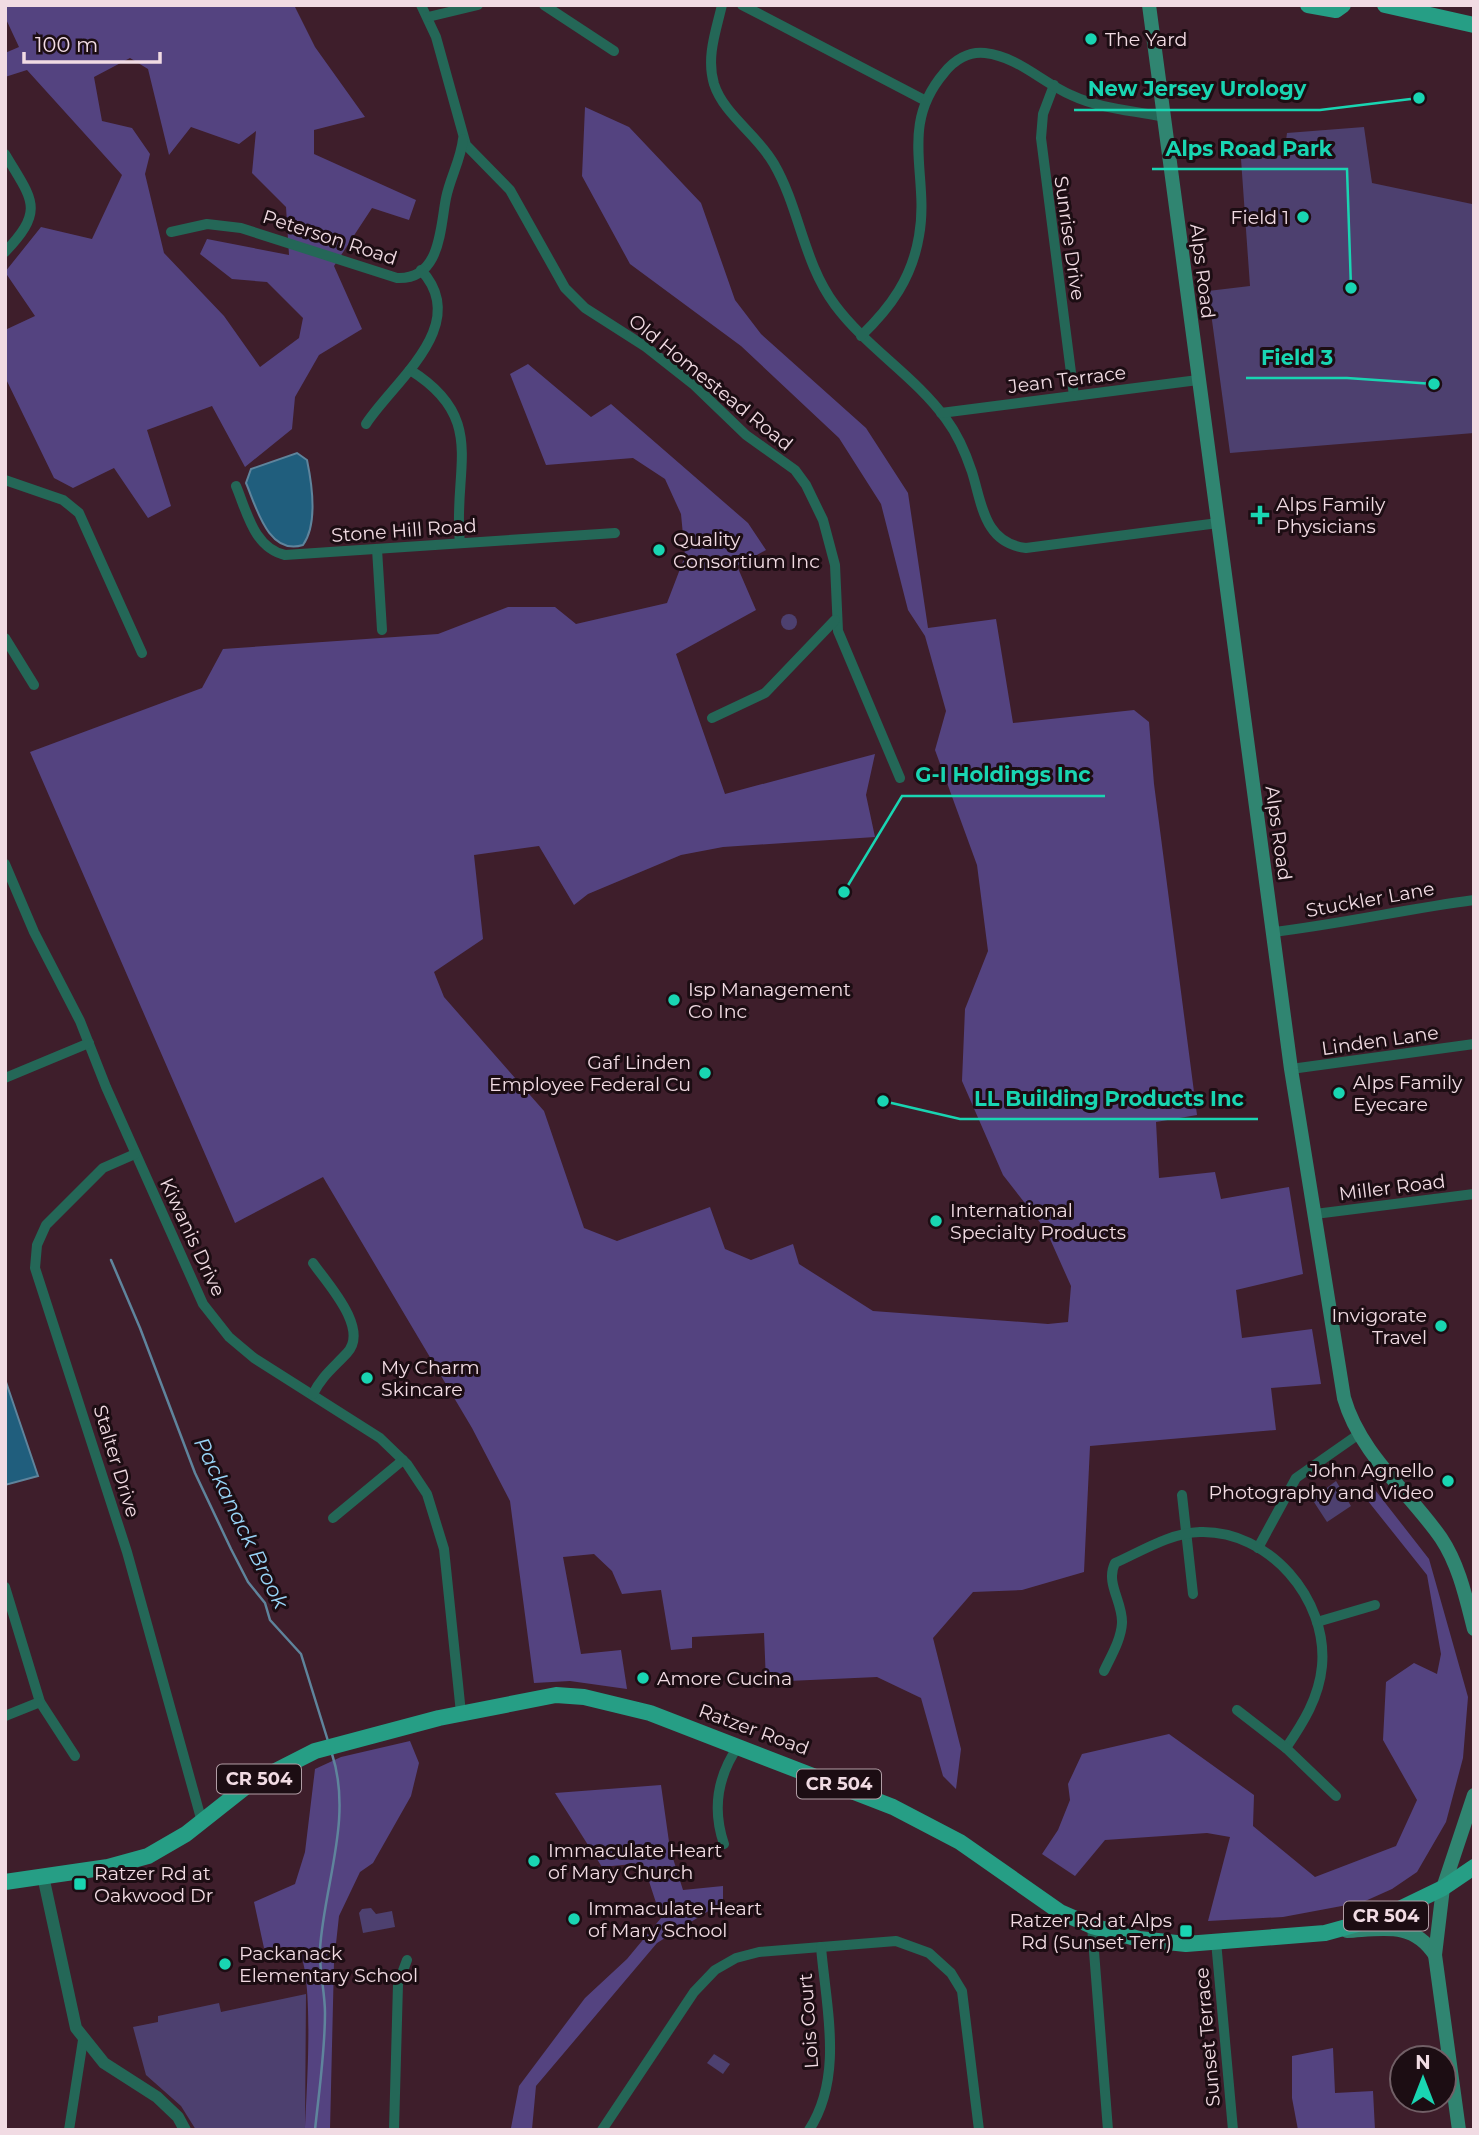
<svg xmlns="http://www.w3.org/2000/svg" width="1479" height="2135" viewBox="0 0 1479 2135" font-family="Montserrat,sans-serif">
  <style>
    .green { fill: #4d406f }
    .forest { fill: #544380; fill-rule: evenodd }
    .water { fill: #205e7d; stroke: #5f849c; stroke-width: 2 }
    .lines { fill: none; stroke-linecap: round; stroke-linejoin: round }
    .stream { stroke: #5f849c; stroke-width: 2.5 }
    .minor { stroke: #246757; stroke-width: 10 }
    .tertiary { stroke: #246757; stroke-width: 12 }
    .secondary { stroke: #308571; stroke-width: 14 }
    .primary { stroke: #269e85; stroke-width: 16 }
    .poi-dot { fill: #19d5b2; stroke: #1c0d13; stroke-width: 2.5 }
    .labels { text-anchor: middle; stroke-width: 6; stroke-linejoin: round; paint-order: stroke }
    .shield { fill: #1c0d13; stroke: #b19da5; stroke-width: 2 }
    .shield-label { font-size: 18px; font-weight: bold; fill: #f1dbe3 }
    .poi-label { font-size: 19px; fill: #f1dbe3; stroke: #1c0d13; text-anchor: start }
    .street-label { font-size: 19px; fill: #f1dbe3; stroke: #1c0d13 }
    .water-label { font-size: 21px; font-style: italic; fill: #97d2f5; stroke: #1c0d13 }
    .leader { fill: none; stroke: #19d5b2; stroke-width: 2.5 }
    .callout-dot { fill: #19d5b2; stroke: #1c0d13; stroke-width: 2.5 }
    .callout-label { font-size: 21px; text-anchor: middle; font-weight: bold; fill: #19d5b2; stroke: #1c0d13; stroke-width: 6; stroke-linejoin: round; paint-order: stroke }
  </style>
  <rect width="100%" height="100%" fill="#3e1e2b"/>
  <g class="green">
    <path d="M1364 127 1372 183 1472 204 1474 433 1230 453 1208 291 1250 286 1241 159 1284 155 1287 133Z"/>
    <circle cx="789" cy="622" r="8"/>
    <path d="M1336 1481 1351 1506 1327 1522 1312 1499Z"/>
    <path d="M371 1908 376 1914 392 1911 395 1927 363 1933 359 1913 362 1909Z"/>
    <path d="M306 1994 305 2130H196L181 2106 146 2075 133 2027 158 2022V2016L219 2003 221 2012Z"/>
    <path d="M714 2054 730 2064 723 2074 707 2063Z"/>
  </g>
  <g class="forest">
    <path d="M5 5H294L315 47 365 117 314 130V154L416 200 409 220 372 208 334 266 362 329 319 355 295 397 292 429 245 467 212 406 147 430 171 506 148 518 114 468 73 488 54 478 5 377V330L35 316 5 272 41 227 92 239 122 175 27 70 5 77V53L19 47 5 17ZM130 58 148 69 169 155 191 127 239 144 256 131 252 173 286 207 289 255 207 239 200 254 232 279 267 282 303 318 299 338 260 367 224 316 164 253 145 174 150 154 132 128 102 121 94 77Z"/>
    <path d="M585 107 629 127 701 203 735 300 761 334 866 428 908 493 928 628 996 619 1013 723 1134 710 1149 722 1154 784 1197 1115 1156 1122 1159 1178 1215 1172 1221 1199 1289 1187 1303 1274 1236 1290 1242 1338 1312 1329 1321 1384 1271 1388 1276 1430 1090 1446 1084 1572 1022 1590 973 1592 933 1638 961 1749 956 1789 943 1776 921 1698 877 1677 766 1682 764 1633 692 1637V1648L671 1650 661 1590 622 1594 612 1571 594 1554 563 1557 581 1654 621 1650 627 1689 570 1681 534 1683 510 1501 472 1428 323 1177 235 1223 30 752 202 688 223 649 438 634 508 607H555L576 624 667 603 685 556 681 514 665 479 633 458 546 465 510 374 528 364 591 417 611 404 748 523 766 550 737 566 756 610 676 654 725 794 875 754 866 795 875 837 723 847 681 855 588 894 574 905 539 846 474 855 483 939 434 972 444 997 544 1111 584 1228 617 1241 710 1207 725 1249 751 1260 793 1244 799 1264 873 1311 1048 1324 1068 1322 1071 1286 1046 1230 1003 1175 962 1081 965 1009 988 951 977 865 935 750 946 711 925 636 908 610 881 504 839 438 741 346 630 264 582 176Z"/>
    <path d="M1372 1486 1429 1559 1468 1697 1463 1758 1446 1822 1417 1872 1392 1889 1363 1902 1283 1917 1208 1921 1230 1837 1207 1833 1105 1840 1075 1876 1042 1854 1058 1830 1070 1800 1068 1784 1082 1754 1169 1734 1254 1795 1253 1826 1315 1877 1396 1846 1417 1800 1383 1740 1386 1682 1414 1663 1437 1674 1441 1654 1427 1575 1364 1496Z"/>
    <path d="M410 1741 419 1763 411 1796 373 1863 360 1872 339 1916 334 1962 330 2130H305C306 2096 316 1966 296 1947L264 1948 254 1902 295 1884 305 1852 315 1769 341 1757Z"/>
    <path d="M661 1785 670 1849 683 1890 723 1886V1902L657 1943 536 2086 532 2129 511 2128 519 2086 585 1998 627 1959 661 1918 643 1863 602 1867 555 1793Z"/>
    <path d="M1333 2048 1335 2093 1373 2091 1375 2130H1298L1292 2098V2056Z"/>
  </g>
  <g class="water">
    <path d="M297 453 307 460C312 484 318 524 303 545 268 556 256 506 246 483L251 469Z"/>
    <path d="M5 1379 38 1476 5 1485Z"/>
  </g>
  <g class="lines">
    <g class="stream">
      <path d="M111 1260 140 1328 195 1473 231 1549 248 1582 265 1603 270 1620 301 1654 328 1741"/>
      <path d="M315 2130C319 2091 325 2052 325 2013 325 1992 319 1970 320 1949 324 1885 353 1818 332 1754"/>
    </g>
    <g class="minor">
      <path d="M421 5 436 37 466 145 510 190 565 288 585 308 646 347 693 384 746 435 795 470 806 485 823 520 835 565 838 631 900 778"/>
      <path d="M544 5 614 51"/>
      <path d="M722 5C716 31 706 57 714 84 724 115 758 135 774 164 800 209 803 262 835 305 867 348 915 376 946 419 958 435 966 454 972 472 982 504 984 543 1026 548L1218 523"/>
      <path d="M742 5 926 101"/>
      <path d="M428 17 478 5"/>
      <path d="M1054 85 1043 114 1041 138 1074 396"/>
      <path d="M5 154C32 200 46 209 5 252"/>
      <path d="M171 232 207 224 241 228 397 278C441 280 440 228 446 198 450 178 461 159 463 139"/>
      <path d="M861 336C891 307 912 278 919 236 930 176 898 127 944 73 954 60 969 51 985 53 1019 57 1041 82 1071 95 1101 109 1131 110 1164 117"/>
      <path d="M410 370C489 419 452 469 460 543"/>
      <path d="M941 413 1198 380"/>
      <path d="M366 424C394 381 472 325 421 270"/>
      <path d="M5 480 63 500 79 513 142 653"/>
      <path d="M236 486C247 512 254 548 285 555L615 533"/>
      <path d="M377 549 382 630"/>
      <path d="M5 638 34 685"/>
      <path d="M712 718 765 693 835 620"/>
      <path d="M5 864 34 932 80 1021 106 1087 203 1304 229 1337 254 1358 380 1438 407 1464 427 1494 444 1549 461 1713"/>
      <path d="M1273 932C1341 924 1406 909 1474 900"/>
      <path d="M1291 1069 1474 1044"/>
      <path d="M5 1078 89 1043"/>
      <path d="M135 1154 103 1168 46 1225 37 1245 35 1268 127 1552 202 1822"/>
      <path d="M1315 1214 1474 1194"/>
      <path d="M313 1394C322 1376 333 1368 347 1353 370 1329 327 1283 313 1263"/>
      <path d="M1182 1495 1193 1594"/>
      <path d="M333 1518 403 1460"/>
      <path d="M1258 1548 1296 1478 1359 1434"/>
      <path d="M5 1587 40 1702 75 1756"/>
      <path d="M1317 1622 1375 1605"/>
      <path d="M1104 1671C1111 1656 1121 1640 1122 1623 1123 1602 1105 1583 1115 1563 1142 1551 1170 1533 1200 1532 1269 1530 1328 1599 1322 1666 1319 1698 1303 1723 1286 1748"/>
      <path d="M1237 1710 1286 1748 1336 1796"/>
      <path d="M5 1716 40 1702"/>
      <path d="M724 1844C712 1809 718 1775 739 1745"/>
      <path d="M1092 1926 1108 2130"/>
      <path d="M1216 1941 1233 2130"/>
      <path d="M69 2130 83 2040"/>
      <path d="M394 2130 398 1984 407 1960"/>
      <path d="M602 2130 694 1992 715 1970 736 1958 759 1952 896 1941 929 1953 951 1973 962 1991 979 2130"/>
      <path d="M809 2130C844 2076 826 2007 821 1947"/>
    </g>
    <path class="tertiary" d="M43 1876 76 2028 104 2063 157 2097 178 2117 185 2130"/>
    <g class="secondary">
      <path d="M1149 5 1291 1069 1344 1398C1360 1454 1409 1492 1441 1538 1459 1565 1466 1598 1474 1629"/>
      <path d="M1347 1931C1383 1929 1413 1921 1435 1955"/>
      <path d="M1459 2130 1435 1955 1443 1888 1474 1795"/>
    </g>
    <g class="primary">
      <path d="M1308 5 1336 10 1343 5"/>
      <path d="M1385 5 1474 25"/>
      <path d="M5 1882 108 1867 148 1856 186 1834 248 1785 315 1751 439 1718 556 1695 584 1697 650 1713 893 1807 960 1842 1060 1912 1092 1926 1139 1939 1186 1944 1325 1933 1383 1917 1443 1888 1474 1867"/>
    </g>
  </g>
  <g class="poi-dot">
    <circle cx="1091" cy="39" r="7"/>
    <circle cx="1303" cy="217" r="7"/>
    <path d="M1256.5 504.5h7v7h7v7h-7v7h-7v-7h-7v-7h7z"/>
    <circle cx="659" cy="550" r="7"/>
    <circle cx="674" cy="1000" r="7"/>
    <circle cx="705" cy="1073" r="7"/>
    <circle cx="1339" cy="1093" r="7"/>
    <circle cx="936" cy="1221" r="7"/>
    <circle cx="1441" cy="1326" r="7"/>
    <circle cx="367" cy="1378" r="7"/>
    <circle cx="1448" cy="1481" r="7"/>
    <circle cx="643" cy="1678" r="7"/>
    <circle cx="534" cy="1861" r="7"/>
    <rect x="73" y="1877" width="14" height="14" rx="3.5"/>
    <circle cx="574" cy="1919" r="7"/>
    <rect x="1179" y="1924" width="14" height="14" rx="3.5"/>
    <circle cx="225" cy="1964" r="7"/>
  </g>
  <g class="labels">
    <g class="shield">
      <rect x="217" y="1764.5" width="84" height="29" rx="5"/>
      <rect x="797" y="1769.5" width="84" height="29" rx="5"/>
      <rect x="1344" y="1901.5" width="84" height="29" rx="5"/>
    </g>
    <g class="shield-label">
      <text x="259" y="1785">CR 504</text>
      <text x="839" y="1790">CR 504</text>
      <text x="1386" y="1922">CR 504</text>
    </g>
    <g class="poi-label">
      <text x="1105" y="46">The Yard</text>
      <text x="1289" y="224" text-anchor="end">Field 1</text>
      <text x="1276" y="511">Alps Family<tspan x="1276" dy="22">Physicians</tspan></text>
      <text x="673" y="546">Quality<tspan x="673" dy="22">Consortium Inc</tspan></text>
      <text x="688" y="996">Isp Management<tspan x="688" dy="22">Co Inc</tspan></text>
      <text x="691" y="1069" text-anchor="end">Gaf Linden<tspan x="691" dy="22">Employee Federal Cu</tspan></text>
      <text x="1353" y="1089">Alps Family<tspan x="1353" dy="22">Eyecare</tspan></text>
      <text x="950" y="1217">International<tspan x="950" dy="22">Specialty Products</tspan></text>
      <text x="1427" y="1322" text-anchor="end">Invigorate<tspan x="1427" dy="22">Travel</tspan></text>
      <text x="381" y="1374">My Charm<tspan x="381" dy="22">Skincare</tspan></text>
      <text x="1434" y="1477" text-anchor="end">John Agnello<tspan x="1434" dy="22">Photography and Video</tspan></text>
      <text x="657" y="1685">Amore Cucina</text>
      <text x="548" y="1857">Immaculate Heart<tspan x="548" dy="22">of Mary Church</tspan></text>
      <text x="94" y="1880">Ratzer Rd at<tspan x="94" dy="22">Oakwood Dr</tspan></text>
      <text x="588" y="1915">Immaculate Heart<tspan x="588" dy="22">of Mary School</tspan></text>
      <text x="1172" y="1927" text-anchor="end">Ratzer Rd at Alps<tspan x="1172" dy="22">Rd (Sunset Terr)</tspan></text>
      <text x="239" y="1960">Packanack<tspan x="239" dy="22">Elementary School</tspan></text>
    </g>
    <g class="street-label">
      <text transform="translate(330 237) rotate(18)" y="7">Peterson Road</text>
      <text transform="translate(1070 238) rotate(82)" y="7">Sunrise Drive</text>
      <text transform="translate(1203 271) rotate(83)" y="7">Alps Road</text>
      <text transform="translate(1067 379) rotate(-7)" y="7">Jean Terrace</text>
      <text transform="translate(711 382) rotate(39)" y="7">Old Homestead Road</text>
      <text transform="translate(404 530) rotate(-4)" y="7">Stone Hill Road</text>
      <text transform="translate(1279 833) rotate(82)" y="7">Alps Road</text>
      <text transform="translate(1370 899) rotate(-10)" y="7">Stuckler Lane</text>
      <text transform="translate(1380 1040) rotate(-8)" y="7">Linden Lane</text>
      <text transform="translate(1392 1187) rotate(-7)" y="7">Miller Road</text>
      <text transform="translate(193 1237) rotate(65)" y="7">Kiwanis Drive</text>
      <text transform="translate(117 1461) rotate(73)" y="7">Stalter Drive</text>
      <text transform="translate(754 1729) rotate(20)" y="7">Ratzer Road</text>
      <text transform="translate(808 2021) rotate(-94)" y="7">Lois Court</text>
      <text transform="translate(1207 2037) rotate(-95)" y="7">Sunset Terrace</text>
    </g>
    <g class="water-label">
      <text transform="translate(241 1523) rotate(64)" y="7">Packanack Brook</text>
    </g>
  </g>
  <path class="leader" d="M1419 98L1320 110H1074M1351 288L1347 169H1152M1434 384L1347 378H1246M844 892L902 796H1105M883 1101L960 1119H1258"/>
  <g class="callout-dot">
    <circle cx="1419" cy="98" r="7"/>
    <circle cx="1351" cy="288" r="7"/>
    <circle cx="1434" cy="384" r="7"/>
    <circle cx="844" cy="892" r="7"/>
    <circle cx="883" cy="1101" r="7"/>
  </g>
  <g class="callout-label">
    <text x="1197" y="96">New Jersey Urology</text>
    <text x="1249" y="156">Alps Road Park</text>
    <text x="1297" y="365">Field 3</text>
    <text x="1003" y="782">G-I Holdings Inc</text>
    <text x="1109" y="1106">LL Building Products Inc</text>
  </g>
  <rect width="1479" height="2135" fill="none" stroke="#f1dbe3" stroke-width="14"/>
  <g transform="translate(1423 2079)"><circle r="33" fill="#1c0d13" stroke="#715f66" stroke-width="2"/>
  <path d="M0-5L12 26L0 18L-12 26Z" fill="#19d5b2"/>
  <text y="-10" font-size="19" font-weight="bold" text-anchor="middle" fill="#f1dbe3">N</text>
  </g>
  <path d="M24 52v10h136v-10" fill="none" stroke="#f1dbe3" stroke-width="3.5"/>
  <text x="35" y="52" font-size="21" fill="#f1dbe3" stroke="#1c0d13" stroke-width="5" paint-order="stroke">100 m</text>
</svg>
